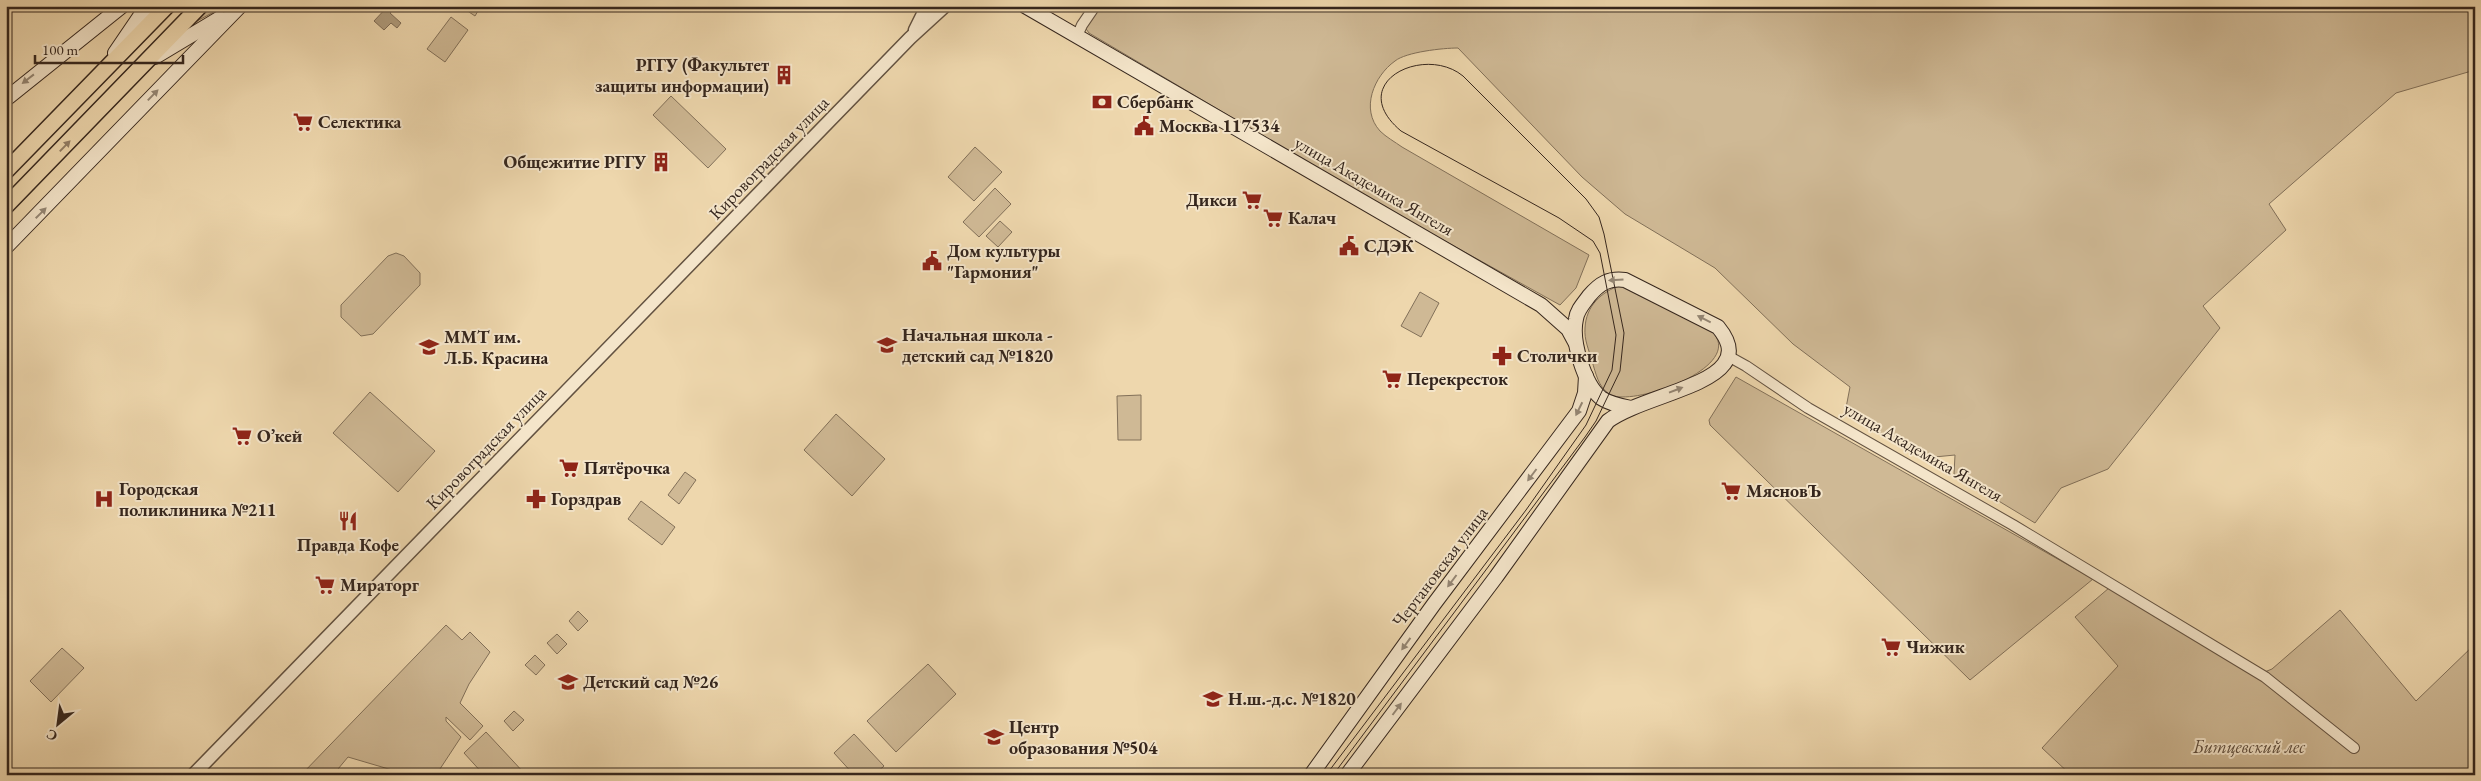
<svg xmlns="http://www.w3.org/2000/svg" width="2481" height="781" viewBox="0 0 2481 781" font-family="'EB Garamond',serif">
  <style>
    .green { fill: #cfb995; stroke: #827059 }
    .water { fill: #af9b7c; stroke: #7e6c56 }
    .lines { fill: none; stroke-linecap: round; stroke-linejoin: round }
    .minor-casing { stroke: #635241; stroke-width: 12 }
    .tertiary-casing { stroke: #635241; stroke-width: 15 }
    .secondary-casing { stroke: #35261d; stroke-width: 16 }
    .primary-casing { stroke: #35261d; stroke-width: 18 }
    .minor { stroke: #f4e5ca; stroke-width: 10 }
    .tertiary { stroke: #f4e5ca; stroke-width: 12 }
    .secondary { stroke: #f4e5ca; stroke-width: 14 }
    .primary { stroke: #eed7ad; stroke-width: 15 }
    .tram { stroke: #35261d; stroke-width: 1 }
    .oneway { fill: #948674 }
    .oneway2 { fill: #927e65 }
    .labels { text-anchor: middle; stroke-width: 4; stroke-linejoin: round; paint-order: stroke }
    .poi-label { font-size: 18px; font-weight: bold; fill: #35261d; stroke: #f4e5ca; text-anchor: start }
    .street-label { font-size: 18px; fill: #35261d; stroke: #f4e5ca }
    .park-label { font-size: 18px; font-style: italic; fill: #5c4b3b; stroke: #f4e5ca }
  </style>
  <rect width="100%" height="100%" fill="#eed7ad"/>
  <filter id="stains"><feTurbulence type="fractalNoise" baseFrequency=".004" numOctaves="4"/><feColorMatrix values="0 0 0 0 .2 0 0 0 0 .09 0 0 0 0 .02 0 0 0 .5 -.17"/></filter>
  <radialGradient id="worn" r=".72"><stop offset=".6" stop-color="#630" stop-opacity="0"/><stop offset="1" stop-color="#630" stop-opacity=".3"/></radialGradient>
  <g class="green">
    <path d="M212 6H225L197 21Z"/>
    <path d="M460 6H481L475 16Z"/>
    <path d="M1099 6H2475V70L2396 93 2269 204 2286 230 2203 306 2220 328 2108 469 2061 488 2035 523 1954 474 1955 455 1924 458 1845 413 1850 387 1793 344 1715 268 1625 214 1582 177 1458 48C1443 48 1406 52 1395 61 1374 76 1360 109 1380 131 1386 137 1395 142 1402 147L1589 255 1576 288 1560 305 1380 205 1089 33 1084 26Z"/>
    <path d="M451 17 468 30 445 62 427 49Z"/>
    <path d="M671 96 726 149 708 168 653 115Z"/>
    <path d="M975 147 1002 172 974 201 948 177Z"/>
    <path d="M995 188 1011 204 979 237 963 222Z"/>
    <path d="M1000 221 1012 232 998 247 986 236Z"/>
    <path d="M396 253 404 256 420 273V285L373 334 361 336 341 317V305L388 256Z"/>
    <path d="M1621 285C1641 295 1703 319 1715 335 1740 370 1629 408 1609 394 1598 386 1596 374 1592 361 1589 350 1584 340 1585 328 1586 306 1601 292 1621 285Z"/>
    <path d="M1420 292 1439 303 1421 337 1401 326Z"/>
    <path d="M1736 377 2093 579 1970 680 1710 425 1709 420Z"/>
    <path d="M370 392 435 451 398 492 333 433Z"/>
    <path d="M1141 395V440H1118L1117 396Z"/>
    <path d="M836 414 885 459 852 496 804 450Z"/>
    <path d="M685 472 696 480 679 504 668 495Z"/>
    <path d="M641 501 675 527 662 545 628 519Z"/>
    <path d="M2109 588 2257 675 2272 669 2340 610 2416 701 2475 644V775H2071L2042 748 2118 666 2075 617Z"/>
    <path d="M578 611 588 621 578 631 569 621Z"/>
    <path d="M446 625 462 640 470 632 490 652 469 684 460 703 483 726 470 740 446 717V721L461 737 436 775H409L348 757 333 775H301Z"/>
    <path d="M557 634 567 644 557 654 547 643Z"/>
    <path d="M62 648 84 668 51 702 30 681Z"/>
    <path d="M535 655 545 665 536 675 525 665Z"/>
    <path d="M928 664 956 694 896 752 867 721Z"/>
    <path d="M514 711 524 720 513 731 504 721Z"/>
    <path d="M486 732 526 775H484L464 753Z"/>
    <path d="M854 734 884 766 874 775H854L834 753Z"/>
  </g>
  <path class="water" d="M388 6H397L390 13 401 23 397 28 391 23 384 30 374 21Z"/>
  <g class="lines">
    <defs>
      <g id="minor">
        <path d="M1077 36 1082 25 1095 6"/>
        <path d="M1728 356 1746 366 1808 408 2013 525 2265 677 2354 748"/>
      </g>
      <g id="tertiary">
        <path d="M915 30 927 6"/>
        <path d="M193 775 910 38 945 6"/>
      </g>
      <g id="secondary">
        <path d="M1025 6 1541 305 1568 329 1575 342"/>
        <path d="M115 53 147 6"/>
        <path d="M155 57 220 18"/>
        <path d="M6 99 122 6"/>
        <path d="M6 247 240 6"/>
        <path d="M1311 775 1434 604 1579 411 1585 393 1586 376"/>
        <path d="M1347 775 1496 577 1608 421C1636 400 1707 388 1724 364 1734 351 1727 338 1718 327L1625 280C1609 278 1600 283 1589 296 1584 303 1577 310 1576 319 1571 340 1584 384 1601 398 1610 404 1621 406 1631 408"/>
      </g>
      <g id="primary">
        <path d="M6 171 167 6"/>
        <path d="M6 206 200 6"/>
      </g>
    </defs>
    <use href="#minor" class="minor-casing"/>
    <use href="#tertiary" class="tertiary-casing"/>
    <use href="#secondary" class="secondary-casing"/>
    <use href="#primary" class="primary-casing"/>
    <use href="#minor" class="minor"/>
    <use href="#tertiary" class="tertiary"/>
    <use href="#secondary" class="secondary"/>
    <use href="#primary" class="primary"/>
    <path class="tram" d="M1326 775 1526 510 1586 425 1612 370 1616 335 1600 253 1593 241 1559 218 1401 131C1344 83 1424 44 1463 76L1586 199 1599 217 1604 234 1624 333 1620 371 1596 421 1585 437 1333 775"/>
  </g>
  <defs><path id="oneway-solid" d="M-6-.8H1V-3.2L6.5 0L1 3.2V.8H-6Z" transform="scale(1.25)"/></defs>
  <g class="oneway">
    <use href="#oneway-solid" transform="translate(28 79) rotate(142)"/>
    <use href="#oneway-solid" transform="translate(153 95) rotate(-46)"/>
    <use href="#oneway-solid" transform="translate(41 213) rotate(-45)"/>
    <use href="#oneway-solid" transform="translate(1616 280) rotate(176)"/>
    <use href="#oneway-solid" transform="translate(1704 319) rotate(-153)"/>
    <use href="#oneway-solid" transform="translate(1676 390) rotate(-21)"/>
    <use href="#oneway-solid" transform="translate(1579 409) rotate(116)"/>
    <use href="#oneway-solid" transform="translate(1532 475) rotate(127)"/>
    <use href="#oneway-solid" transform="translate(1452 581) rotate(127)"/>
    <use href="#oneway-solid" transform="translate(1406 644) rotate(126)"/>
    <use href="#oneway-solid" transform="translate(1397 709) rotate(-53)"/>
  </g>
  <use class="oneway2" href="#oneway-solid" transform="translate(65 146) rotate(-46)"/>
  <defs>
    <symbol id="building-bare" viewBox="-9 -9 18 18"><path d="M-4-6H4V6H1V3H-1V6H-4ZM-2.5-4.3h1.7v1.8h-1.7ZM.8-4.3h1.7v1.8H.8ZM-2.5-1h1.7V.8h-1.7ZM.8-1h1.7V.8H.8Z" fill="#8f2418" stroke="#f4e5ca" stroke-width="2.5" paint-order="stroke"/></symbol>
    <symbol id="bank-bare" viewBox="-9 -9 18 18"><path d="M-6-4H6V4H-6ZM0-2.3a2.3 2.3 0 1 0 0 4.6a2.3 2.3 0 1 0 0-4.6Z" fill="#8f2418" stroke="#f4e5ca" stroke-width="2.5" paint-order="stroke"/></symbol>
    <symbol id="supermarket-bare" viewBox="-9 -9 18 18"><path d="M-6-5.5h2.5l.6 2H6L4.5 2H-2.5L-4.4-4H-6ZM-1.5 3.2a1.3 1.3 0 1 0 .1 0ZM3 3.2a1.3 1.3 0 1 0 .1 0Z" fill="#8f2418" stroke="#f4e5ca" stroke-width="2.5" paint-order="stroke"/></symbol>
    <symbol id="civic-bare" viewBox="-9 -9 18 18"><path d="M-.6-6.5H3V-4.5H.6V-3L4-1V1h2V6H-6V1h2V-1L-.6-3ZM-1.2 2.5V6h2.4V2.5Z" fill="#8f2418" stroke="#f4e5ca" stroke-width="2.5" paint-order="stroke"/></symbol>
    <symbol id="school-bare" viewBox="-9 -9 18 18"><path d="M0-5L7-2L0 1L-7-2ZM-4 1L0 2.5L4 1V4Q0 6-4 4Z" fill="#8f2418" stroke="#f4e5ca" stroke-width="2.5" paint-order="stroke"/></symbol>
    <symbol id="university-bare" viewBox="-9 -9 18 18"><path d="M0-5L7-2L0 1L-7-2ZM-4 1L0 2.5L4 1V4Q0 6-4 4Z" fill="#8f2418" stroke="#f4e5ca" stroke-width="2.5" paint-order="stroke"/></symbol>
    <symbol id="pharmacy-bare" viewBox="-9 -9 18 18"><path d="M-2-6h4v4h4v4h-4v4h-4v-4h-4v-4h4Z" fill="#8f2418" stroke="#f4e5ca" stroke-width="2.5" paint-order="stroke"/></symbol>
    <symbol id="hospital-bare" viewBox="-9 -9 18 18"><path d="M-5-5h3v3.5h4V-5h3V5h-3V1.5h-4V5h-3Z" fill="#8f2418" stroke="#f4e5ca" stroke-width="2.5" paint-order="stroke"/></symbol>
    <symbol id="restaurant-bare" viewBox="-9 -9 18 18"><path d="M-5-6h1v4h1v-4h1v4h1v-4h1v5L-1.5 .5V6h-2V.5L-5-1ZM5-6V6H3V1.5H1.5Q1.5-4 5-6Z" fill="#8f2418" stroke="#f4e5ca" stroke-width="2.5" paint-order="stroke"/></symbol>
  </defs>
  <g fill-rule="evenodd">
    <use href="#building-bare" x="770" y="61" width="28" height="28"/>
    <use href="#bank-bare" x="1088" y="88" width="28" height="28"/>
    <use href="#supermarket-bare" x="289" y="108" width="28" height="28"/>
    <use href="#civic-bare" x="1130" y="112" width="28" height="28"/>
    <use href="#building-bare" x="647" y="148" width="28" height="28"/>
    <use href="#supermarket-bare" x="1238" y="186" width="28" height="28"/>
    <use href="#supermarket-bare" x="1259" y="204" width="28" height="28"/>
    <use href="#civic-bare" x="1335" y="232" width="28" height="28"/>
    <use href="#civic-bare" x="918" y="247" width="28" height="28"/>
    <use href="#school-bare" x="873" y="331" width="28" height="28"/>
    <use href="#university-bare" x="415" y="333" width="28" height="28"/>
    <use href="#pharmacy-bare" x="1488" y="342" width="28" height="28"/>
    <use href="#supermarket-bare" x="1378" y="365" width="28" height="28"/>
    <use href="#supermarket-bare" x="228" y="422" width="28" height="28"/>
    <use href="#supermarket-bare" x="555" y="454" width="28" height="28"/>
    <use href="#supermarket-bare" x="1717" y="477" width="28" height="28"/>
    <use href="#hospital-bare" x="90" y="485" width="28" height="28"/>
    <use href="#pharmacy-bare" x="522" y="485" width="28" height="28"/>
    <use href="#restaurant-bare" x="334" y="507" width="28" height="28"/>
    <use href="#supermarket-bare" x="311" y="571" width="28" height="28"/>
    <use href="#supermarket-bare" x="1877" y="633" width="28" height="28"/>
    <use href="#school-bare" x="554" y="668" width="28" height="28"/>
    <use href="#school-bare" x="1199" y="685" width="28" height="28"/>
    <use href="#school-bare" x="980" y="723" width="28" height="28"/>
  </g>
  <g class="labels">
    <g class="poi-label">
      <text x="769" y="71" text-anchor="end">РГГУ (Факультет<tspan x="769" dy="21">защиты информации)</tspan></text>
      <text x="1117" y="108">Сбербанк</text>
      <text x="318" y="128">Селектика</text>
      <text x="1159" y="132">Москва 117534</text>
      <text x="646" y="168" text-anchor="end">Общежитие РГГУ</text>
      <text x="1237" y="206" text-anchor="end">Дикси</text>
      <text x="1288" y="224">Калач</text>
      <text x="1364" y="252">СДЭК</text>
      <text x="947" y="257">Дом культуры<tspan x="947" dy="21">"Гармония"</tspan></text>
      <text x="902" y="341">Начальная школа -<tspan x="902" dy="21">детский сад №1820</tspan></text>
      <text x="444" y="343">ММТ им.<tspan x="444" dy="21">Л.Б. Красина</tspan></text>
      <text x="1517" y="362">Столички</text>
      <text x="1407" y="385">Перекресток</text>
      <text x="257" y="442">О’кей</text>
      <text x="584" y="474">Пятёрочка</text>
      <text x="119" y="495">Городская<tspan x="119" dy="21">поликлиника №211</tspan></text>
      <text x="1746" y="497">МясновЪ</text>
      <text x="551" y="505">Горздрав</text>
      <text x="348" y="551" text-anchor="middle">Правда Кофе</text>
      <text x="340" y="591">Мираторг</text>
      <text x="1906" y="653">Чижик</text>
      <text x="583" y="688">Детский сад №26</text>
      <text x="1228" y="705">Н.ш.-д.с. №1820</text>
      <text x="1009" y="733">Центр<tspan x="1009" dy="21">образования №504</tspan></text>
    </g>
    <g class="street-label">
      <text transform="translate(769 158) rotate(-46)" y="6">Кировоградская улица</text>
      <text transform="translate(1374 186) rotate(30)" y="6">улица Академика Янгеля</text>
      <text transform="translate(486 448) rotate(-46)" y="6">Кировоградская улица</text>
      <text transform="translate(1923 452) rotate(30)" y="6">улица Академика Янгеля</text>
      <text transform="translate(1440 567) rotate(-53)" y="6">Чертановская улица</text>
    </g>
    <g class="park-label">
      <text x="2249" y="753">Битцевский лес</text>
    </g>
  </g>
  <rect width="2481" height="781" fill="none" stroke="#eed7ad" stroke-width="25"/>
  <rect x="8" y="8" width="2466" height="766" fill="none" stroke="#35261d" stroke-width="2.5"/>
  <rect x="12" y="12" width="2456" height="756" fill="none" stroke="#35261d"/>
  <g transform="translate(58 724) rotate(209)" stroke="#f4e5ca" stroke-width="4" paint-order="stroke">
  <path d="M0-4L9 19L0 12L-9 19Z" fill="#35261d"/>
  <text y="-8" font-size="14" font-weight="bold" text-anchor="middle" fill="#35261d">С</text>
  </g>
  <path d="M35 55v8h148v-8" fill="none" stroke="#35261d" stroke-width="2.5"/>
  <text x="42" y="55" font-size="15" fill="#35261d" stroke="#f4e5ca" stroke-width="4" paint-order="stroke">100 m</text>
  <rect width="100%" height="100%" filter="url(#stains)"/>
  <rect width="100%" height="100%" fill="url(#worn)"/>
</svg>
